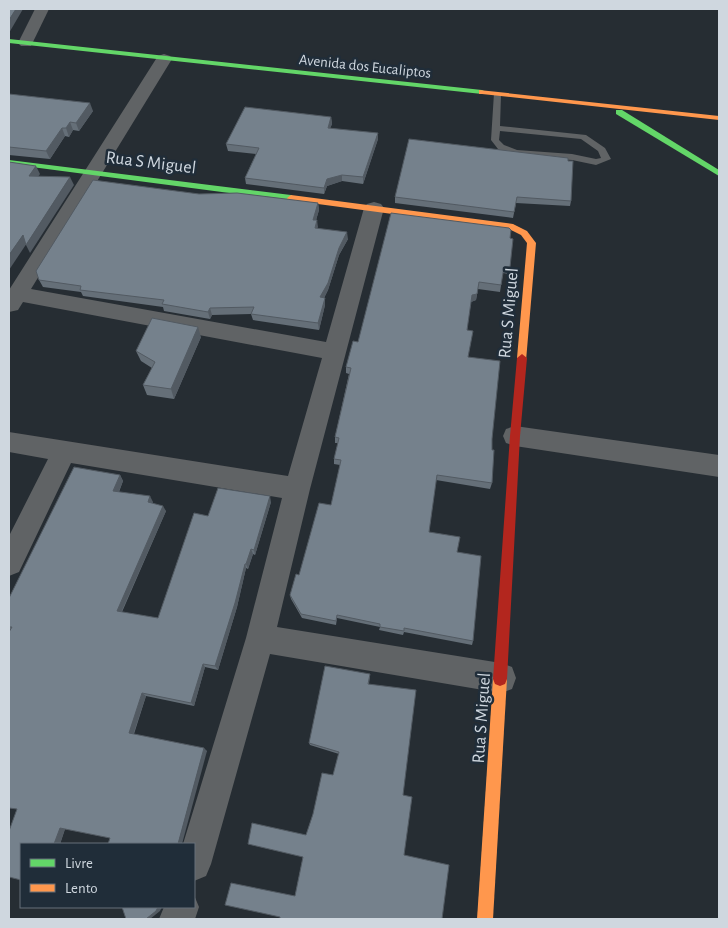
<svg xmlns="http://www.w3.org/2000/svg" width="728" height="928" viewBox="0 0 728 928" font-family="'Alegreya Sans',sans-serif">
  <style>
    .lines { fill: none; stroke-linecap: round; stroke-linejoin: round }
    .lane { fill: #606365; fill-rule: evenodd }
    .street { fill: #606365; fill-rule: evenodd }
    .fast { fill: #63d668; fill-rule: evenodd }
    .slow { fill: #ff974d; fill-rule: evenodd }
    .jam { fill: #b3261e; fill-rule: evenodd }
    .wall { fill: #656f78 }
    .shaded-wall { fill: #525a62 }
    .building { fill: #75818c; stroke: #525a62 }
    .labels { text-anchor: middle; stroke-width: 5; stroke-linejoin: round; paint-order: stroke }
    .far-street-label { font-size: 15px; fill: #cfd7df; stroke: #202d39 }
    .street-label { font-size: 18px; fill: #cfd7df; stroke: #202d39 }
  </style>
  <rect width="100%" height="100%" fill="#262d33"/>
  <g class="lines">
    <path class="lane" d="M494 93 501 95 500 126 586 135 605 148 611 159 596 165 572 160 516 156 498 149 491 140ZM500 131 581 139 598 151 601 158 596 159 572 154 517 150 504 145 499 140Z"/>
    <g class="street">
      <path d="M35 9H49L31 46H21L18 43Z"/>
      <path d="M164 54 170 56 172 59 31 289 326 342 364 208 367 204 374 202 381 204 384 208 310 489 277 627 501 663 512 667 516 678 512 689 501 693 270 654 211 864 206 876 194 881V844H183L246 638 282 498 71 463 19 572 9 576V536L48 459 9 452V432L288 476 322 358 23 302 18 310 9 312V290L156 59 158 56Z"/>
      <path d="M515 426 719 455V477L515 446 506 443 503 436 506 429Z"/>
      <path d="M194 895 199 907 195 919H159L164 907H194Z"/>
    </g>
    <g class="fast">
      <path d="M9 39 482 90 486 92 482 94 9 43Z"/>
      <path d="M616 110H622L719 170V176L616 114Z"/>
      <path d="M9 160 291 195 295 198 291 201 9 164Z"/>
    </g>
    <g class="slow">
      <path d="M479 90 719 116V120L482 94H479Z"/>
      <path d="M291 195 513 224 527 231 536 243 526 361 522 362 517 358 527 243 521 235 511 230 288 200 287 198Z"/>
      <path d="M500 672 505 674 507 679 493 919H477L493 679 495 674Z"/>
    </g>
    <path class="jam" d="M522 354 527 358 520 436 507 679 505 684 500 686 495 684 493 679 510 436 517 358Z"/>
  </g>
  <g class="wall">
    <path d="M9 94 93 111 79 131 73 130 69 137 65 136 50 159 9 155Z"/>
    <path d="M331 117 332 124 330 128 378 139 363 184 342 181 327 186 324 194 246 184 245 178 256 154 228 151 226 144Z"/>
    <path d="M568 161 571 201 570 206 516 203 513 218 395 203V197Z"/>
    <path d="M199 194 318 203 319 210 316 220H317V228L348 239 339 255 328 290 324 298H325V305L319 330 253 320 251 314 212 315 210 319 164 311 163 307 83 296 81 292 43 287 39 280Z"/>
    <path d="M510 238V267L509 274 503 273 500 292 478 289 476 300 471 302 467 330 468 357 492 439V483L490 489 436 480 429 532 457 552 473 641 472 645 404 632 403 635 379 630 380 627 337 618 336 625 302 618 291 599 290 595 331 505 340 465 334 464V459L338 443H335V437L349 374 346 373V367L358 342Z"/>
    <path d="M201 337 174 399 147 395 143 385 152 368 141 361 136 351Z"/>
    <path d="M120 475 123 481 119 492 153 502 152 503 166 511 122 612 158 618 208 516 271 502 255 555 253 554 248 569 246 568 237 607 218 670 205 667 194 706 146 696 134 734 207 751 110 838 65 829 60 844 17 810 10 630H9V598Z"/>
    <path d="M370 674 369 684 403 795 280 917 295 896 303 857 306 835 333 775 339 754 310 745 309 743Z"/>
  </g>
  <g class="shaded-wall">
    <path d="M16 9H23L9 33V20Z"/>
    <path d="M90 103 93 111 79 131 76 123Z"/>
    <path d="M331 117 332 124 328 134V128Z"/>
    <path d="M70 122 73 130 69 137 66 128Z"/>
    <path d="M62 128 65 136 50 159 46 151Z"/>
    <path d="M378 133V139L363 184V177Z"/>
    <path d="M36 166 40 174 33 184 29 176Z"/>
    <path d="M342 175V181L327 186 324 194V188L327 179Z"/>
    <path d="M70 177 74 185 30 253 26 245Z"/>
    <path d="M318 203 319 210 314 227 313 220Z"/>
    <path d="M317 220 318 227 315 235V228Z"/>
    <path d="M347 232 348 239 339 255 328 290 321 304 320 297 339 248Z"/>
    <path d="M23 235 27 243 9 270V255Z"/>
    <path d="M477 294 476 300 471 302 472 295Z"/>
    <path d="M325 298V305L319 330 318 323Z"/>
    <path d="M210 308 212 315 210 319 208 312Z"/>
    <path d="M198 327 201 337 174 399 171 389Z"/>
    <path d="M120 475 123 481 117 496 113 491Z"/>
    <path d="M150 496 153 502 151 508 148 502Z"/>
    <path d="M270 496 271 502 255 555 254 550Z"/>
    <path d="M163 506 166 511 120 615 117 611Z"/>
    <path d="M251 549 253 554 248 569 246 564Z"/>
    <path d="M245 564 246 568 237 607 218 670 215 666Z"/>
    <path d="M203 664 205 667 194 706 191 703Z"/>
    <path d="M142 693 146 696 133 735 129 733Z"/>
    <path d="M204 748 207 751 182 844H178Z"/>
    <path d="M60 828 65 829 60 844H54Z"/>
    <path d="M158 907H162L160 911 150 919H146Z"/>
  </g>
  <g class="building">
    <path d="M9 9H16L9 20Z"/>
    <path d="M9 94 90 103 76 123 70 122 66 128H62L46 151 9 147Z"/>
    <path d="M245 107 331 117 328 128 378 133 363 177 342 175 327 179 324 188 245 178 259 148 226 144Z"/>
    <path d="M409 139 568 158V161H573L571 201 517 197 514 212 395 197Z"/>
    <path d="M9 162 36 166 29 176 70 177 26 245 23 235 9 255Z"/>
    <path d="M93 180 199 194 237 193 318 203 313 220H317L315 228 347 232 339 248 328 283 320 297 325 298 318 323 251 314 254 307 210 308 208 312 162 304 164 300 80 290 81 286 39 280 36 271Z"/>
    <path d="M391 213 509 228 511 230 510 238 513 239 510 267H504L501 285 479 282 477 294 472 295 467 330 473 331 468 357 500 361 492 439V450H494L492 483 437 475 429 532 460 537 457 552 481 556 473 641 404 628V631L380 627V624L337 615 336 621 301 614 290 595 296 574 299 575 319 503 331 505 341 460 334 459 339 438 335 437 351 368 346 367 353 341 358 342Z"/>
    <path d="M152 318 198 327 171 389 143 385 155 362 136 351Z"/>
    <path d="M74 467 120 475 113 491 150 496 148 502 163 506 117 611 158 618 194 513 208 516 218 488 270 496 254 550 251 549 246 564H245L235 603 215 666 203 664 191 703 142 693 129 733 204 748 178 844H108L110 838 60 828 54 844H21V880L9 877V831L17 809 9 808V632L12 627H9V598Z"/>
    <path d="M325 666 370 674 368 684 416 690 403 795 412 797 404 855 449 865 442 919H280V917L225 905 231 883 295 896 303 857 248 844 252 823 306 835 313 814 322 773 333 775 339 752 309 743Z"/>
    <path d="M122 907H158L156 911 146 919H126Z"/>
  </g>
  <g class="labels">
    <g class="far-street-label">
      <text transform="translate(365 66) rotate(6)" y="5">Avenida dos Eucaliptos</text>
    </g>
    <g class="street-label">
      <text transform="translate(151 162) rotate(7)" y="6">Rua S Miguel</text>
      <text transform="translate(508 313) rotate(-85)" y="6">Rua S Miguel</text>
      <text transform="translate(481 718) rotate(-86)" y="6">Rua S Miguel</text>
    </g>
  </g>
  <rect width="728" height="928" fill="none" stroke="#cfd7df" stroke-width="20"/>
  <rect x="20" y="843" width="175" height="65" fill="#202d39" stroke="#66717b"/>
  <rect x="30" y="859" width="25" height="8" fill="#63d668" stroke="#66717b"/>
  <text x="65" y="868" font-size="15" fill="#cfd7df">Livre</text>
  <rect x="30" y="884" width="25" height="8" fill="#ff974d" stroke="#66717b"/>
  <text x="65" y="893" font-size="15" fill="#cfd7df">Lento</text>
</svg>
